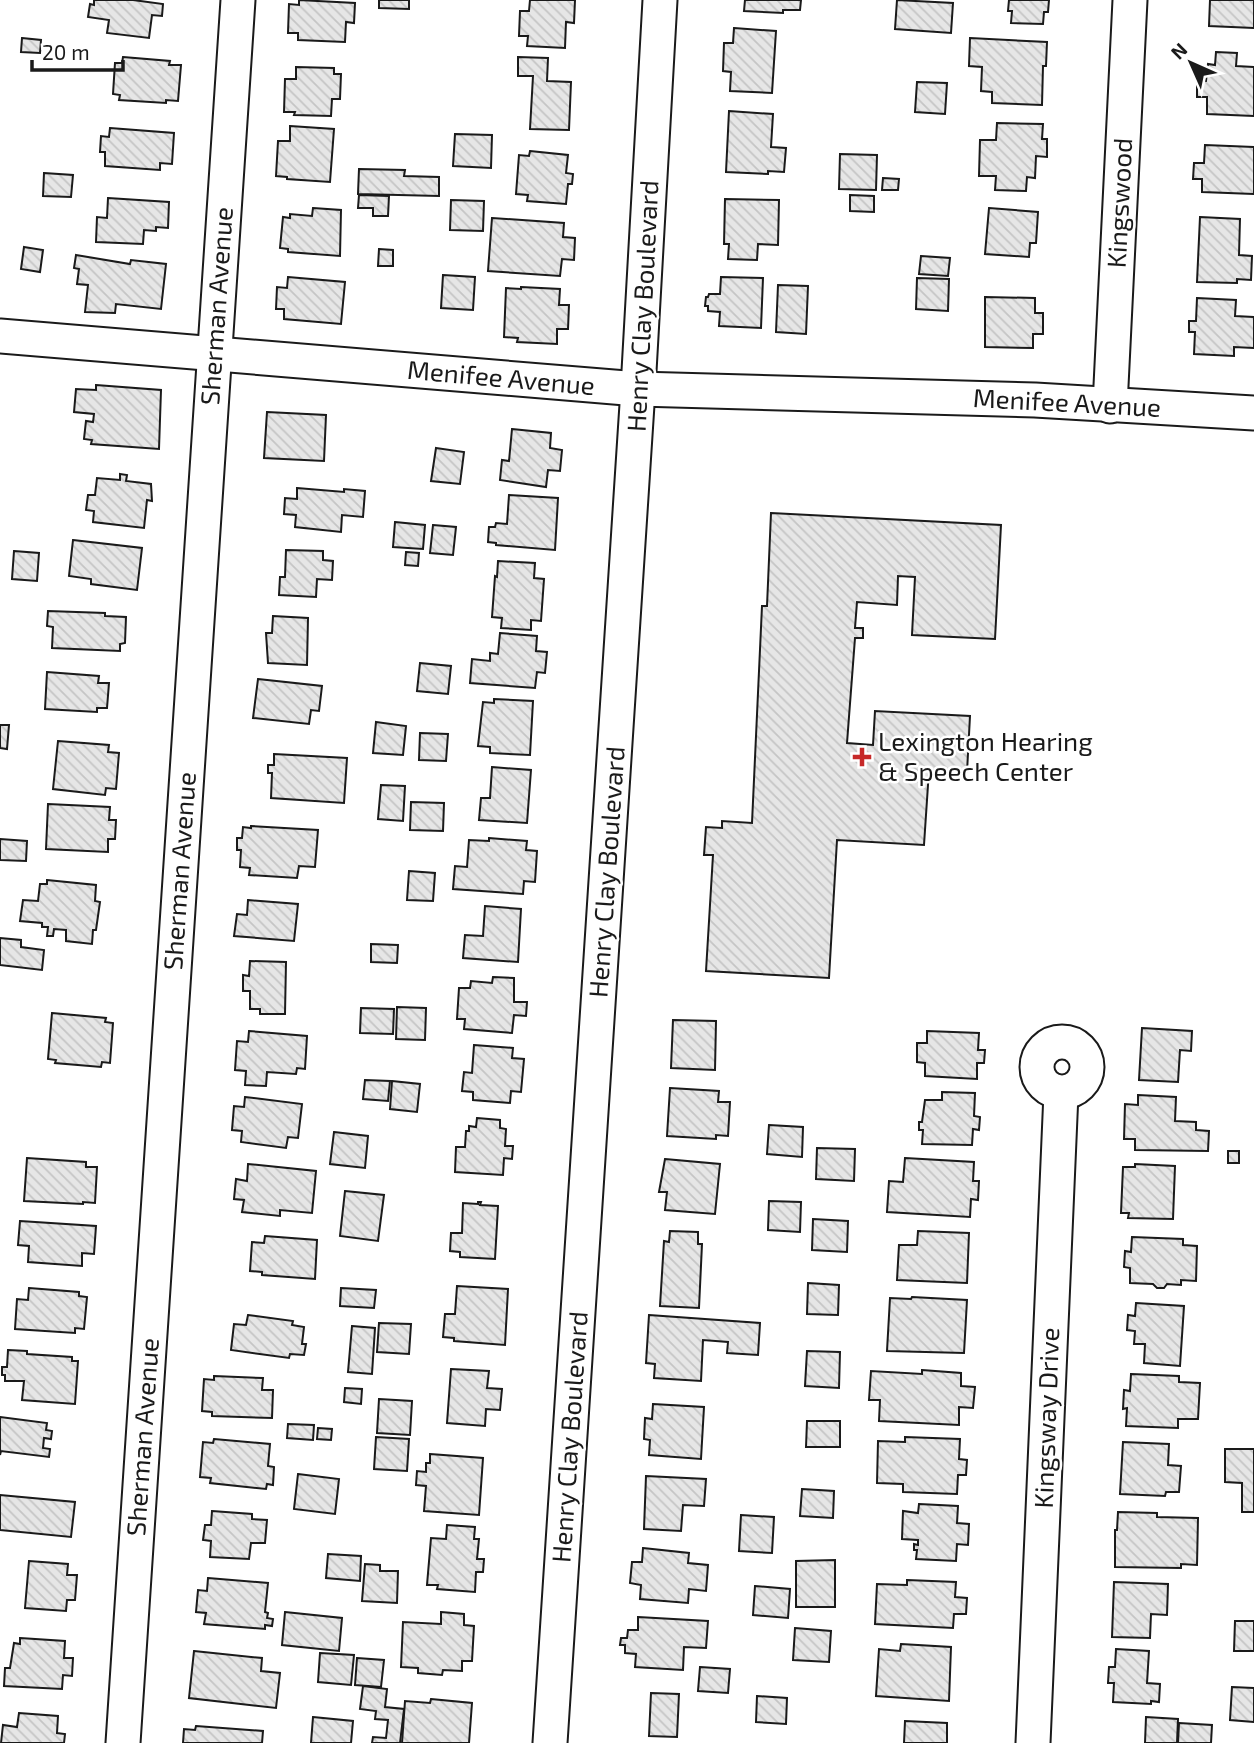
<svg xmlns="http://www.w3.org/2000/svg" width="1254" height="1743" viewBox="0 0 1254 1743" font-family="'Exo 2',sans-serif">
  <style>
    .building { fill: url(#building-back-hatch); stroke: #1a1a1a; stroke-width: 2 }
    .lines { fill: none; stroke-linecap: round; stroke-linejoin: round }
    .minor-casing { stroke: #1a1a1a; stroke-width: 37 }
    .minor { stroke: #fff; stroke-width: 33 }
    .poi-dot { fill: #c62828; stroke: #fff; stroke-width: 2.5 }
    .labels { text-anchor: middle; stroke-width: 5; stroke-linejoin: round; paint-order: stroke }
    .street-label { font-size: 26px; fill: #1a1a1a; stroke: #fff }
    .poi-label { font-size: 26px; fill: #1a1a1a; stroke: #fff; text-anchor: start }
  </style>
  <defs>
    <pattern id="building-back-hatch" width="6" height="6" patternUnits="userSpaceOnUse" patternTransform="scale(1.75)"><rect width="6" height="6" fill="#e6e6e6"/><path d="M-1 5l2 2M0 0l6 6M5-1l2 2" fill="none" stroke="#c5c5c5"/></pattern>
  </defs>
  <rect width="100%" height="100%" fill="#fff"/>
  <g class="building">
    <path d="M94 0H133L163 4 162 16 152 15 149 38 107 33 109 20 88 17 90 4 94 5Z"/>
    <path d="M299 0 355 3 354 23 346 22 345 42 298 40V33H288L289 4 299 5Z"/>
    <path d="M379 0H409V9L379 8Z"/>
    <path d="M530 0H575L574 23 566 22 565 48 527 46 528 36H519L520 11H529Z"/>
    <path d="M745 0H801L800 10H783V13L744 11Z"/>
    <path d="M897 0 953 3 951 33 895 29Z"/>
    <path d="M1009 0H1049L1048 12H1044L1043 24 1011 23 1012 11H1008Z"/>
    <path d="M1210 0H1254V28L1209 26Z"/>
    <path d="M734 28 776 31 772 93 730 91 731 72 723 71 724 43H733Z"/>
    <path d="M22 38 41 40 40 53 21 52Z"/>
    <path d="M970 38 1047 42 1046 66H1043L1042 105 992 103V92L981 91 982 67 969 66Z"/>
    <path d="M1216 52 1237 53 1236 66 1254 67V116L1207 114V97H1197V80L1206 81 1208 64 1215 65Z"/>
    <path d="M123 57 170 61 169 65H181L178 101 166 100V103L119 100 120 95 113 94 115 63H122Z"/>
    <path d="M518 57 548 58 547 81 571 82 569 130 530 129 533 76H518Z"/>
    <path d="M296 67 334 68V74H341L340 99H332L331 116 294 115 295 112H284L285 79H296Z"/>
    <path d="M917 82 947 83 945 114 915 112Z"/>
    <path d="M729 111 773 114 771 147 786 148 784 172 768 171V174L726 172Z"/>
    <path d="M997 123 1043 124 1042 139H1047V157L1036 156 1035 178 1027 177 1026 191 995 190 996 176H979L980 140H996Z"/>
    <path d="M290 126 334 129 330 182 287 179V177L276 176 278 141H290Z"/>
    <path d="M110 128 174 133 172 164 160 163V170L105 166V152H100L101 136 109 137Z"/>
    <path d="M455 134 492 135 491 168 453 166Z"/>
    <path d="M1205 145 1254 147V194L1202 192V179H1193L1194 163H1204Z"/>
    <path d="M530 151 568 155 566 173 573 174 572 184H568L566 204 527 201 528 195 516 194 519 155 529 156Z"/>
    <path d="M840 154 877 155 876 190 839 189Z"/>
    <path d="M359 169 405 170 404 176 439 177V196L358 194Z"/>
    <path d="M44 173 73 175 71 197 43 196Z"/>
    <path d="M883 178 899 179 898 190H882Z"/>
    <path d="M359 195 389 196 388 216H373V208H358Z"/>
    <path d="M850 195 874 196V212L850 211Z"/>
    <path d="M108 198 169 202 168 228 156 227V231L144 230 143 244 96 242 97 217 107 218Z"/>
    <path d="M725 199 779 200 778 245 758 244 757 260 728 259 729 244H724Z"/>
    <path d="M451 200 484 201 483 231 450 230Z"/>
    <path d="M313 208 341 210 340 256 288 252V249L280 248 283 217 290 218V214L312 216Z"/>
    <path d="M989 208 1038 212 1036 243H1030L1029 257 985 254Z"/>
    <path d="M1200 217 1240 219 1239 255 1252 256 1251 280 1237 279V283L1197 282Z"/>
    <path d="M492 218 564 223 563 237 575 238 574 260 562 259 560 276 488 271Z"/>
    <path d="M24 247 43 250 40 272 21 269Z"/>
    <path d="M379 249 393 250V266H378Z"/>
    <path d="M76 255 130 264 131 260 166 264 161 309 116 304 115 313 85 312 88 285 77 284 79 269 74 268Z"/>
    <path d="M921 256 950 258 948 276 919 274Z"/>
    <path d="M443 275 475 277 473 310 441 308Z"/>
    <path d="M288 277 345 282 341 324 284 319V309H276L277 287 287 288Z"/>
    <path d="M721 277 763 278 761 328 719 326 720 312 708 311V306H705L706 297H708L709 294H720Z"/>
    <path d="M917 278 949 279 948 311 916 309Z"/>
    <path d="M778 285 808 286 806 334 776 332Z"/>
    <path d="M521 287 560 289 559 305H569L568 329H557V344L517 342 518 338 504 337 506 288 521 289Z"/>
    <path d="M985 297 1035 298V313H1043V334H1033V348L985 347Z"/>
    <path d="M1197 298 1236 300 1235 316 1254 317V348L1234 347V356L1194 354 1195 332H1189V321H1196Z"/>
    <path d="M96 385 161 390 159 449 91 444 92 440 84 439 86 421 93 422 94 414 74 412 76 389 96 390Z"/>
    <path d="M267 412 326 415 324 461 264 458Z"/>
    <path d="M512 429 551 433 550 448 562 450 560 471 548 470 546 487 500 480 502 460 509 461Z"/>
    <path d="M436 448 464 452 460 484 431 481Z"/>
    <path d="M120 474 127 475 126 481 151 484 152 501 147 500 144 528 93 522 94 511 86 510 88 495H95L97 478 120 480Z"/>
    <path d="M297 488 344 492V489L365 491 363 517 342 515 341 532 295 527 296 515 284 514 285 498 297 499Z"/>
    <path d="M509 495 558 498 555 550 496 545V543L488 542 489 527H495L496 523 507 524Z"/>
    <path d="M771 513 1001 525 995 639 912 635 915 577 898 576 897 605 857 602 855 628H863V638H855L847 743 873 745 875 711 970 716 967 772 929 770 924 845 837 840 829 978 706 971 713 855H704L706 827 722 828V821L752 823 762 606H767Z"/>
    <path d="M395 522 425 525 423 549 393 547Z"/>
    <path d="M433 525 456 527 453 555 430 553Z"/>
    <path d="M73 540 142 548 137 590 91 584V579L69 576Z"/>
    <path d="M286 550 323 551V560L333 561 332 580 317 579 316 597 279 595 280 577H285Z"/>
    <path d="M14 551 39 553 37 581 12 579Z"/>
    <path d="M406 552 419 553 418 566 405 565Z"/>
    <path d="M498 561 535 563 534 578 544 579 541 621 531 620V630L501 628 502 618 492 617 495 576 497 577Z"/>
    <path d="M48 611 105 613V616L126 617 125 643 120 644V651L52 648 53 627 47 626Z"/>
    <path d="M273 616 308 618 307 665 268 663 266 633H272Z"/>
    <path d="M500 633 537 636 536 651 547 652 545 673 537 672 535 688 470 683 472 659 490 661V653L498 654Z"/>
    <path d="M420 663 451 666 448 694 417 691Z"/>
    <path d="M47 672 99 676 98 683H109L107 708H97V712L45 709Z"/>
    <path d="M258 679 322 686 319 711 311 710 309 724 253 718Z"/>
    <path d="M494 699 533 701 530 755 490 753V747L478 746 483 702 494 703Z"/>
    <path d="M376 722 406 726 403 755 373 753Z"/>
    <path d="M0 725H9L7 749 0 748Z"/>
    <path d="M420 733 448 734 446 761 419 760Z"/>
    <path d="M58 741 109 745 108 752 119 753 116 789 106 788 105 795 53 789Z"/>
    <path d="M274 754 347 758 344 803 271 798 272 773H268V765H274Z"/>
    <path d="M492 767 531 770 527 823 479 820 481 798H490Z"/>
    <path d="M381 785 405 786 403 821 378 819Z"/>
    <path d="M411 802 444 803 443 831 410 830Z"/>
    <path d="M48 804 110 807 109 820H116L115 839H108V852L46 849Z"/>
    <path d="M251 826 318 830 315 867 299 866 297 878 249 875 250 868 240 867 241 850H237V838H242L243 827 251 828Z"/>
    <path d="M489 838 527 841 526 850 537 851 535 882 524 881 523 894 453 889 455 866 467 867 469 840 489 841Z"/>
    <path d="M0 839 27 841 26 861 0 860Z"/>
    <path d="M409 871 435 873 433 901 407 900Z"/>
    <path d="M47 880 96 885 95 901 100 902 96 930H93L92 944 66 941V930L54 929 53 936H47L48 927H42V923L20 921 23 900 38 901 40 884H47Z"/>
    <path d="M248 900 298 904 294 941 234 936 237 914 247 915Z"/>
    <path d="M485 906 521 909 518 962 463 958 465 935 483 936Z"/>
    <path d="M0 938 21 940V947L44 950 42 970 0 965Z"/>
    <path d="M371 944 398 945 397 963 371 962Z"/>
    <path d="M250 961 286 962 285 1014H260V1009H250V991H243V975L249 976Z"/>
    <path d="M493 977 514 978V1002H527L526 1016 514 1015 512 1033 464 1029 465 1019H457L459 988H470L471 981 492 983Z"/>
    <path d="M397 1007 426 1008 425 1040 396 1039Z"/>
    <path d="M361 1008 394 1009 393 1034 360 1033Z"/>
    <path d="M52 1013 106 1018 105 1022 113 1023 110 1063 102 1062 101 1067 55 1063 56 1060 48 1059Z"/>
    <path d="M673 1020 716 1021 715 1070 671 1068Z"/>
    <path d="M1142 1028 1192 1031 1191 1051 1180 1050 1178 1082 1139 1080Z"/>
    <path d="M249 1031 307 1036 305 1069 297 1068 296 1074 267 1072 266 1086 245 1085 246 1071 235 1070 237 1041 248 1042Z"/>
    <path d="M927 1031 979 1033 978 1050H985L984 1063H977V1079L925 1076V1063L917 1062V1043H927Z"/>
    <path d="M474 1045 513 1048 512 1058 524 1059 521 1092 511 1091 510 1103 473 1100V1092L462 1091 464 1072 472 1073Z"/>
    <path d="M365 1080 390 1081 388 1101 363 1099Z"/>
    <path d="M392 1081 420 1084 417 1112 390 1109Z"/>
    <path d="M670 1088 719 1091 718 1102H730L728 1136 716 1135V1139L667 1136Z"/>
    <path d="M942 1092 975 1093 974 1116 980 1117 979 1130 973 1129 972 1145 922 1144 923 1130H919V1122H922L925 1100H942Z"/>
    <path d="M1138 1095 1176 1097 1175 1121 1196 1122V1130L1209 1131 1208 1151 1135 1150V1139H1124L1125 1104 1138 1105Z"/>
    <path d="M245 1097 302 1104 298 1138 288 1137 286 1148 241 1142 242 1131 232 1130 234 1106 244 1107Z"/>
    <path d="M477 1118 500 1120V1128L506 1129 505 1146H513L512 1159 504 1158 503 1175 455 1172 456 1147H465L466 1131H469V1126L476 1127Z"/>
    <path d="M769 1125 803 1127 802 1157 767 1154Z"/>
    <path d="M334 1132 368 1136 365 1168 330 1164Z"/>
    <path d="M817 1148 855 1149 854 1181 816 1179Z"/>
    <rect x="1228" y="1151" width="11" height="12"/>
    <path d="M27 1158 86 1162V1167H97L95 1203 83 1202V1204L24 1201Z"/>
    <path d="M905 1158 974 1162 973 1181H979L978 1200 971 1199 970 1217 887 1212 889 1181 903 1182Z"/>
    <path d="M665 1159 720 1164 715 1214 665 1210 667 1192H659Z"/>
    <path d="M248 1164 316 1171 312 1213 280 1210V1216L242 1212 244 1200 234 1199 236 1179 247 1181Z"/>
    <path d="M1135 1164 1175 1166 1173 1219 1128 1218 1129 1213H1121L1123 1167H1135Z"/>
    <path d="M345 1191 384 1195 378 1241 340 1236Z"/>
    <path d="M769 1201 801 1202 800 1232 768 1230Z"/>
    <path d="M478 1202H481L480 1205 498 1206 495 1259 460 1257V1252L450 1251 451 1233H462L463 1203 478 1204Z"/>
    <path d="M813 1219 848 1221 847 1252 812 1250Z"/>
    <path d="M20 1221 96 1226 94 1254 82 1253V1266L28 1262 29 1246 18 1245Z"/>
    <path d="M670 1231 698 1232V1244H702L699 1308 660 1306 664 1241 669 1242Z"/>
    <path d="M918 1231 969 1233 967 1283 897 1280 899 1245H917Z"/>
    <path d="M265 1236 317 1240 315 1279 262 1275V1272L250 1271 252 1242 264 1243Z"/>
    <path d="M1132 1237 1183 1239V1245L1197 1246 1196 1281 1181 1280V1285L1167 1284 1164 1288H1157L1153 1284 1130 1283V1268L1124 1267 1125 1251 1131 1252Z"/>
    <path d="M808 1283 839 1285 838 1315 807 1314Z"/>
    <path d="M457 1286 508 1289 505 1345 454 1341V1338L443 1337 445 1314H455Z"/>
    <path d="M29 1288 79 1292V1296L87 1297 84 1329 75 1328V1333L15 1329 17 1299 28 1300Z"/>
    <path d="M341 1288 376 1290 374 1308 340 1306Z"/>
    <path d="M912 1297 967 1300 964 1353 887 1351 890 1298 911 1299Z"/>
    <path d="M1136 1303 1184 1306 1180 1366 1144 1363 1145 1344H1134L1135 1331 1127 1330 1128 1315 1135 1316Z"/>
    <path d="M248 1315 293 1321 292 1325 304 1327 302 1344H306L304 1355 290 1354 289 1358 231 1350 234 1324 246 1325Z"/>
    <path d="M649 1315 760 1323 758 1355 727 1353 728 1342 703 1340 701 1381 654 1378 655 1364 646 1363Z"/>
    <path d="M379 1323 411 1324 409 1354 377 1352Z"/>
    <path d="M352 1326 375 1328 372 1374 348 1372Z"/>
    <path d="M8 1350 27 1351V1354L72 1357V1361H78L75 1404 22 1400 24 1381H5V1375H2V1367H7Z"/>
    <path d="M807 1351 840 1352 839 1388 805 1386Z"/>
    <path d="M451 1369 489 1371 487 1388 502 1389 500 1410 486 1409 485 1426 447 1423Z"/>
    <path d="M922 1370 961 1373V1386L975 1387 973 1408 959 1407V1425L879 1421 880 1400H869L871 1371 922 1374Z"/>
    <path d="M1131 1374 1179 1376V1382L1200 1383 1198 1419H1178V1428L1126 1426 1127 1408 1123 1409 1124 1390 1130 1391Z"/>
    <path d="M214 1376 263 1378 262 1390H273L272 1418 212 1416V1412L202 1411 204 1379 214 1380Z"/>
    <path d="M345 1388 362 1389 361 1404 344 1402Z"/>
    <path d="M379 1399 412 1401 410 1435 377 1433Z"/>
    <path d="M653 1404 704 1407 701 1459 649 1455 650 1440 644 1439 645 1418 652 1419Z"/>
    <path d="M0 1417 47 1423 46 1430 52 1431 51 1439 44 1438 43 1448 50 1449 49 1457 1 1451 0 1455Z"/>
    <path d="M807 1421H840V1447H806Z"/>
    <path d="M288 1424 314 1425 313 1440 287 1438Z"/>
    <path d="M318 1428 332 1429 331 1440 317 1439Z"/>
    <path d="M376 1437 409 1439 407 1471 374 1469Z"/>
    <path d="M905 1437 960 1439 959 1459 967 1460 966 1475H958L957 1494 903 1492V1484L877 1483 878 1441 905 1442Z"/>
    <path d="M214 1439 270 1444 268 1466 274 1467 273 1485 267 1484 266 1489 210 1483 211 1478 200 1477 203 1442 213 1443Z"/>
    <path d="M1123 1442 1169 1444 1168 1465 1181 1466 1179 1492H1166L1165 1496 1120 1494Z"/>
    <path d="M1225 1449H1254V1512H1242V1483L1225 1482Z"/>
    <path d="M430 1454 483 1458 479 1515 424 1511 426 1486 416 1485 417 1471 426 1472V1463H430Z"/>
    <path d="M298 1474 339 1479 335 1514 294 1509Z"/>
    <path d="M646 1476 706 1479 704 1506 683 1505 681 1531 644 1529Z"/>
    <path d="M802 1489 834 1491 833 1518 800 1516Z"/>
    <path d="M0 1495 75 1502 71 1537 0 1530Z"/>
    <path d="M919 1504 958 1506 957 1523 969 1524 968 1545 957 1544 956 1561 916 1559 917 1550H914V1544L918 1545V1540L902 1539 903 1511 918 1513Z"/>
    <path d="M212 1511 252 1514V1519L267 1520 265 1543H251L249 1559 210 1557 211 1541 203 1540 205 1525H211Z"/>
    <path d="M1118 1512 1157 1513V1517L1198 1518 1197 1565 1181 1564V1568L1115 1567V1530H1117Z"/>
    <path d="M741 1515 774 1517 772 1553 739 1551Z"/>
    <path d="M447 1525 475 1527 474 1539H479L477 1559H484L483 1572H476L475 1592 437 1589 438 1585H427L431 1538 446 1539Z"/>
    <path d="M643 1548 689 1553 688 1563 708 1565 706 1591 689 1589 688 1603 640 1599 641 1585 630 1583 632 1562H642Z"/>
    <path d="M328 1554 361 1556 360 1581 326 1578Z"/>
    <path d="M835 1560V1607H796V1561Z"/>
    <path d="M29 1561 68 1564 67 1575H77L75 1600H67L66 1611 25 1608Z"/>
    <path d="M365 1564 380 1565V1571H398L397 1603 362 1601Z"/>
    <path d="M208 1578 268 1583 265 1612 268 1613 267 1618 273 1619 272 1626 265 1625V1629L204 1624 206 1613 196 1612 198 1590 207 1591Z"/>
    <path d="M907 1580 956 1582 955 1597 967 1598 966 1614H954L953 1628 875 1624 877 1584 907 1585Z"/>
    <path d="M1114 1582 1168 1584 1167 1615 1151 1614 1150 1638 1112 1637Z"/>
    <path d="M755 1586 790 1589 788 1618 753 1615Z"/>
    <path d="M285 1612 342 1618 339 1651 282 1645Z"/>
    <path d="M441 1612 464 1614V1625L474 1626 472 1661H462V1671L443 1670 442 1675 418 1673V1668L401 1667 403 1622 441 1624Z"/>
    <path d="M638 1617 708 1621 706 1648 684 1647 683 1670 635 1667 636 1654 625 1653V1645H620L621 1638H627L628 1630H638Z"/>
    <path d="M1235 1621H1254V1651H1234Z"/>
    <path d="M795 1628 831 1631 829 1662 793 1660Z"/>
    <path d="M20 1638 65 1641 64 1658H73L72 1676 63 1675 62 1689 4 1686 5 1668H10L14 1643 20 1644Z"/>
    <path d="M901 1644 951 1647 949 1701 876 1696 879 1649 900 1651Z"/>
    <path d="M1116 1649 1149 1651 1147 1683 1160 1684 1159 1702 1151 1701V1704L1113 1702 1114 1683H1108L1109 1667H1115Z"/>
    <path d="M194 1651 262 1658 261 1671 280 1673 276 1708 189 1698Z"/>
    <path d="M320 1653 354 1655 351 1685 318 1682Z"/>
    <path d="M357 1658 384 1660 381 1687 355 1685Z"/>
    <path d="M700 1667 730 1669 728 1693 698 1691Z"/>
    <path d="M363 1686 387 1689 385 1707 404 1709 400 1743H372L373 1737 386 1738 388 1720 375 1719 376 1711 360 1709Z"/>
    <path d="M1232 1687 1254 1688V1722L1230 1720Z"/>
    <path d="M651 1693 679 1694 677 1737 649 1736Z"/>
    <path d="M757 1696 787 1698 786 1724 756 1722Z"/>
    <path d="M431 1699 472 1703 469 1743H402L405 1701 430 1703Z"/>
    <path d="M19 1713 58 1716 57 1733 65 1734 64 1743H1L3 1725 17 1727Z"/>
    <path d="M313 1717 353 1721 351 1743H311Z"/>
    <path d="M1146 1717 1178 1719 1177 1743H1145Z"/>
    <path d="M905 1721 947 1723V1743H904Z"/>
    <path d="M1179 1723 1212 1725 1211 1743H1178Z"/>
    <path d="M196 1726 263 1731 262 1743H183L184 1729 195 1730Z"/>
  </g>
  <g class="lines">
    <defs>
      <g id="minor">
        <path d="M0 336 638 389 1035 400 1254 413"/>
        <path d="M1110 406 1130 0"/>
        <circle cx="1062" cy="1067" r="25"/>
        <path d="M123 1743 238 0"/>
        <path d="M550 1743 638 389 660 0"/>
        <path d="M1033 1743 1061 1093"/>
      </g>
    </defs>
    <use href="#minor" class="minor-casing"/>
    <use href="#minor" class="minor"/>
  </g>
  <path class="poi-dot" d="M858.5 746.5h7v7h7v7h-7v7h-7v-7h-7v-7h7z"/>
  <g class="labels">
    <g class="street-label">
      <text transform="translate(1120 203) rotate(-87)" y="9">Kingswood</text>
      <text transform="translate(217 306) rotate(-86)" y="9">Sherman Avenue</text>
      <text transform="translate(643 306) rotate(-87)" y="9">Henry Clay Boulevard</text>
      <text transform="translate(501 378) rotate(5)" y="9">Menifee Avenue</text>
      <text transform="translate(1067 403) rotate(3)" y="9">Menifee Avenue</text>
      <text transform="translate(180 871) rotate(-86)" y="9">Sherman Avenue</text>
      <text transform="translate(607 872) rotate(-86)" y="9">Henry Clay Boulevard</text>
      <text transform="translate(1047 1418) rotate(-88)" y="9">Kingsway Drive</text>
      <text transform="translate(143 1437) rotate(-86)" y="9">Sherman Avenue</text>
      <text transform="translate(570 1437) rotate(-86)" y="9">Henry Clay Boulevard</text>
    </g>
    <g class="poi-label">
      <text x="878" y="751">Lexington Hearing<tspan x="878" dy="30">&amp; Speech Center</tspan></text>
    </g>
  </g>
  <g transform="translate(1191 63) rotate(315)" stroke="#ffffff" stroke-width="5" paint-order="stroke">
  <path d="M0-5L12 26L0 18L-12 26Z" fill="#1a1a1a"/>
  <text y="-10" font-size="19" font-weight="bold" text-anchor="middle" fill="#1a1a1a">N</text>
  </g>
  <path d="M32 60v10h91v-10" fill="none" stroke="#1a1a1a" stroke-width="3.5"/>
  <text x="42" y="60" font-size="21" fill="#1a1a1a" stroke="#ffffff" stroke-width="5" paint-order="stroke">20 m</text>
</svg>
